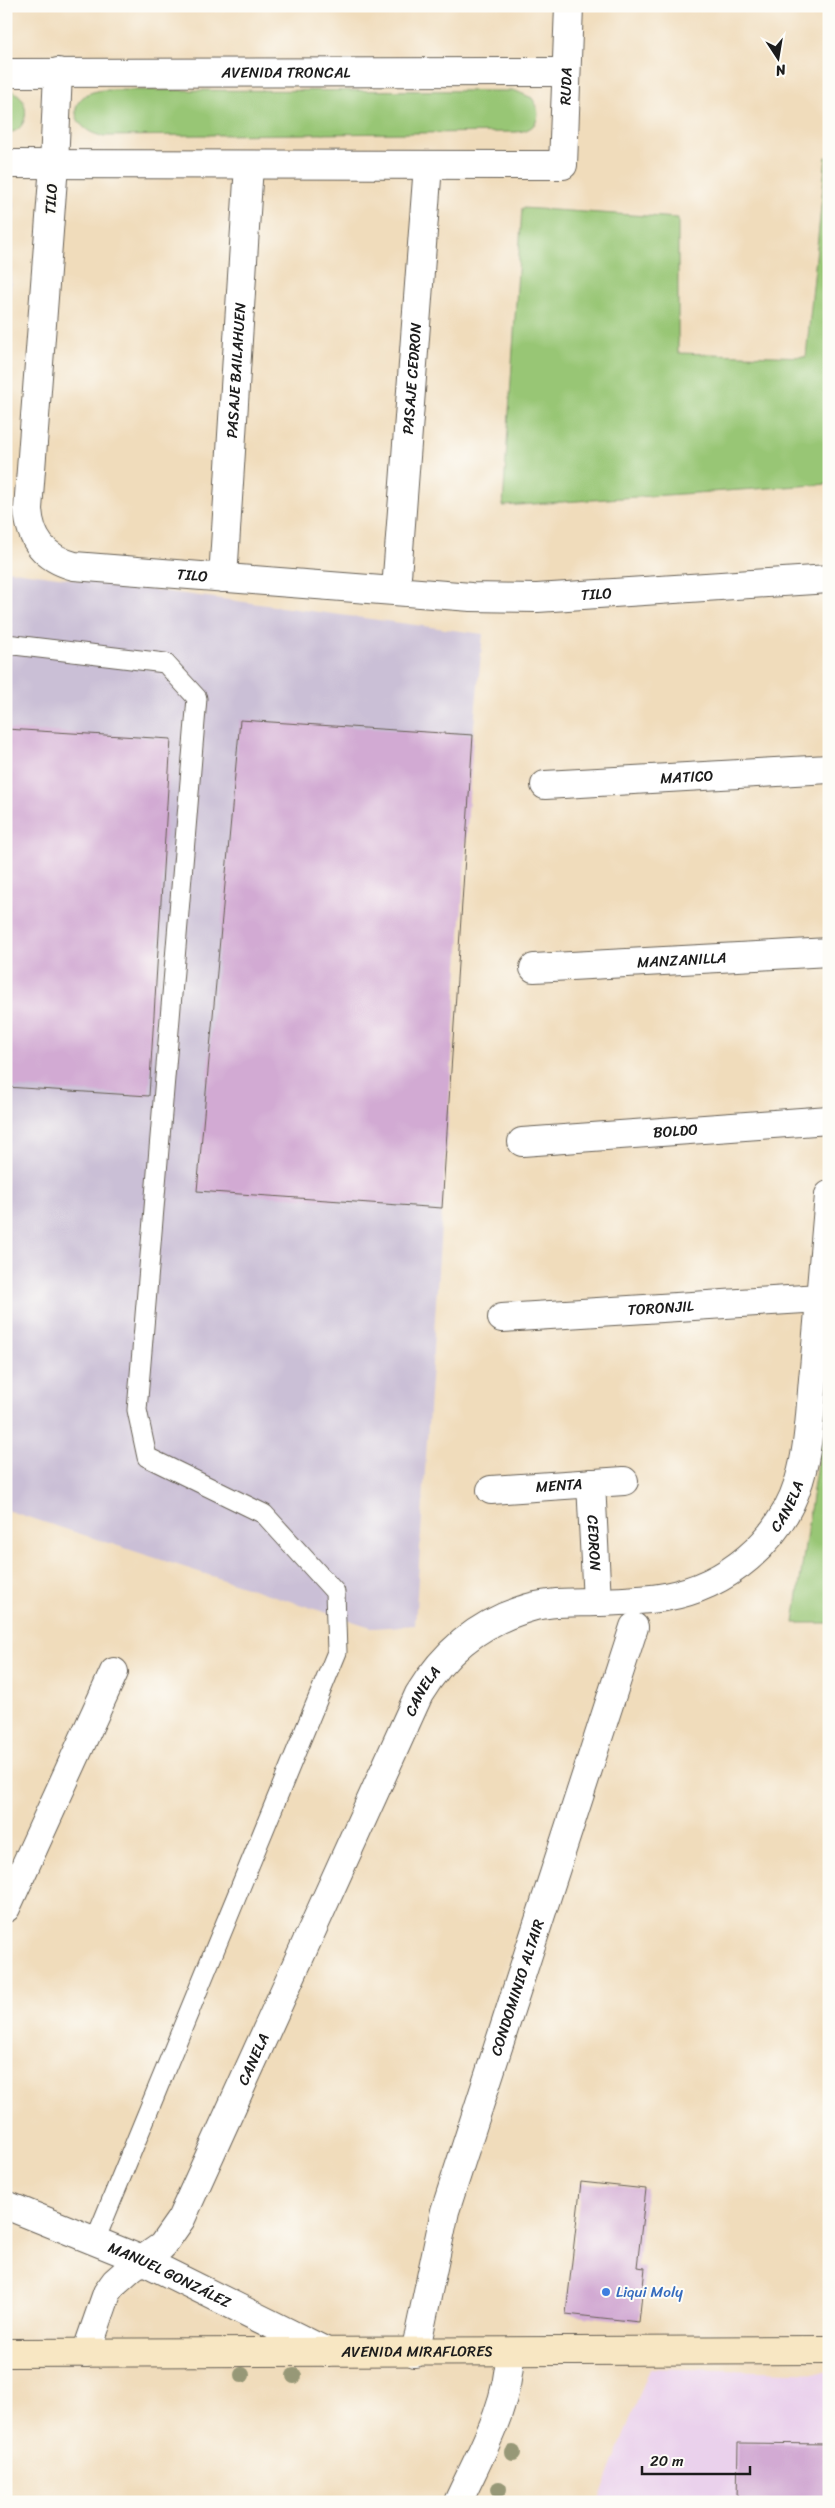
<svg xmlns="http://www.w3.org/2000/svg" width="835" height="2508" viewBox="0 0 835 2508" font-family="Sriracha,sans-serif">
  <style>
    .built { fill: #ead1ec }
    .industrial { fill: #cabfd6 }
    .green { fill: #98c674; stroke: #5a7148 }
    .building { fill: #d2aad3 }
    .lines { fill: none; stroke-linecap: round; stroke-linejoin: round }
    .service-casing { stroke: #665f54; stroke-width: 21 }
    .minor-casing { stroke: #665f54; stroke-width: 30 }
    .secondary-casing { stroke: #665f54; stroke-width: 30 }
    .service { stroke: #fff; stroke-width: 19 }
    .minor { stroke: #fff; stroke-width: 28 }
    .secondary { stroke: #f8e7c3; stroke-width: 28 }
    .tree { fill: #979877 }
    .shop-dot { fill: #3f7fe0; stroke: #fdfcf7; stroke-width: 2 }
    .labels { text-anchor: middle; stroke-width: 4; stroke-linejoin: round; paint-order: stroke }
    .street-label { font-size: 15px; fill: #1c1c1c; stroke: #fdfcf7 }
    .shop-label { font-size: 15px; fill: #366cbe; stroke: #fdfcf7; text-anchor: start }
  </style>
  <rect width="100%" height="100%" fill="#fdfcf7"/>
  <filter id="ink" filterUnits="userSpaceOnUse"><feTurbulence type="fractalNoise" baseFrequency=".02" numOctaves="2"/><feDisplacementMap in="SourceGraphic" scale="10" xChannelSelector="R" yChannelSelector="G"/><feConvolveMatrix kernelMatrix="1 2 1 2 8 2 1 2 1" color-interpolation-filters="sRGB"/></filter>
  <filter id="wash" filterUnits="userSpaceOnUse"><feTurbulence type="fractalNoise" baseFrequency=".0096" numOctaves="4" result="noise"/><feDisplacementMap in="SourceGraphic" scale="20" xChannelSelector="R" yChannelSelector="G"/><feGaussianBlur stdDeviation="1.12" result="paint"/><feColorMatrix in="noise" values="0 0 0 0 0 0 0 0 0 0 0 0 0 0 0 0 0 1.4 0 .05"/><feComposite in="paint" operator="in"/></filter>
  <g filter="url(#wash)">
    <rect width="100%" height="100%" fill="#f0dcbb"/>
    <path class="built" d="M650 2368 829 2373V2502H598Z"/>
    <g class="industrial">
      <path d="M6 197 14 198 6 409Z"/>
      <path d="M6 570 483 634 473 735 415 1625 374 1628 6 1510Z"/>
    </g>
    <g class="green">
      <path d="M6 90C31 90 33 133 6 133Z"/>
      <path d="M103 90 516 91 532 98C544 115 537 131 516 132L102 136C69 129 65 94 103 90Z"/>
      <path d="M826 157H829V484L503 506 522 208 678 218V353L806 357Z"/>
      <path d="M829 1377V1623H794Z"/>
    </g>
    <g id="blocks">
      <g class="building">
        <path d="M240 720 473 735 442 1208 197 1191Z"/>
        <path d="M6 729 171 739 149 1096 6 1087Z"/>
        <path d="M581 2182 646 2189 637 2267 645 2268 639 2322 566 2314Z"/>
        <path d="M738 2443 829 2444V2502H737Z"/>
      </g>
    </g>
  </g>
  <g filter="url(#ink)">
    <use href="#blocks" fill-opacity="0" stroke="#665f54" stroke-width="1"/>
    <g class="lines">
      <defs>
        <path id="service" d="M6 644 165 663 197 698 137 1410 147 1457 264 1514 335 1592 337 1652 94 2243"/>
        <g id="minor">
          <path id="s1" d="M58 72 54 165 28 509C30 540 45 558 74 566L471 597 537 598 829 579"/>
          <path id="s2" d="M6 73 566 72"/>
          <path id="s3" d="M6 164 563 165 569 6"/>
          <path id="s4" d="M223 578 249 165"/>
          <path id="s5" d="M396 590 428 165"/>
          <path id="s6" d="M545 785 829 769"/>
          <path id="s7" d="M534 968 829 952"/>
          <path id="s8" d="M522 1142 829 1120"/>
          <path id="s9" d="M502 1318 820 1298"/>
          <path id="s10" d="M591 1483 597 1602"/>
          <path id="s11" d="M491 1490 624 1481"/>
          <path d="M6 1908 114 1672"/>
          <path id="s12" d="M6 2205 142 2260 327 2352"/>
          <path id="s13" d="M86 2353 107 2293 115 2282 132 2267 162 2246 181 2219 419 1694C444 1653 476 1625 522 1610 546 1601 572 1603 597 1602 619 1601 643 1601 665 1597 727 1586 780 1542 799 1481 810 1445 810 1406 814 1369 819 1311 824 1253 829 1195"/>
          <path id="s14" d="M415 2353 445 2211 634 1627"/>
          <path d="M458 2502C480 2454 509 2406 510 2352"/>
        </g>
        <g id="secondary">
          <path id="s15" d="M6 2353 829 2350"/>
        </g>
      </defs>
      <use href="#service" class="service-casing"/>
      <use href="#minor" class="minor-casing"/>
      <use href="#secondary" class="secondary-casing"/>
      <use href="#service" class="service"/>
      <use href="#minor" class="minor"/>
      <use href="#secondary" class="secondary"/>
    </g>
    <g class="tree">
      <circle cx="242" cy="2375" r="8"/>
      <circle cx="294" cy="2376" r="8"/>
      <circle cx="513" cy="2453" r="8"/>
      <circle cx="499" cy="2489" r="8"/>
    </g>
  </g>
  <circle class="shop-dot" cx="606" cy="2292" r="5"/>
  <g class="labels">
    <g class="street-label">
      <text dy="5" stroke="none"><textPath href="#s2" startOffset="280">AVENIDA TRONCAL</textPath></text>
      <text dy="5" stroke="none"><textPath href="#s3" startOffset="636">RUDA</textPath></text>
      <text transform="translate(51 199) rotate(-86)" y="5">TILO</text>
      <text dy="5" stroke="none"><textPath href="#s4" startOffset="208">PASAJE BAILAHUEN</textPath></text>
      <text dy="5" stroke="none"><textPath href="#s5" startOffset="212">PASAJE CEDRON</textPath></text>
      <text dy="5" stroke="none"><textPath href="#s1" startOffset="636">TILO</textPath></text>
      <text dy="5" stroke="none"><textPath href="#s1" startOffset="1041">TILO</textPath></text>
      <text dy="5" stroke="none"><textPath href="#s6" startOffset="142">MATICO</textPath></text>
      <text dy="5" stroke="none"><textPath href="#s7" startOffset="148">MANZANILLA</textPath></text>
      <text dy="5" stroke="none"><textPath href="#s8" startOffset="154">BOLDO</textPath></text>
      <text dy="5" stroke="none"><textPath href="#s9" startOffset="159">TORONJIL</textPath></text>
      <text dy="5" stroke="none"><textPath href="#s11" startOffset="68">MENTA</textPath></text>
      <text dy="5" stroke="none"><textPath href="#s13" startOffset="1184">CANELA</textPath></text>
      <text dy="5" stroke="none"><textPath href="#s10" startOffset="60">CEDRON</textPath></text>
      <text dy="5" stroke="none"><textPath href="#s13" startOffset="750">CANELA</textPath></text>
      <text dy="5" stroke="none"><textPath href="#s14" startOffset="380">CONDOMINIO ALTAIR</textPath></text>
      <text dy="5" stroke="none"><textPath href="#s13" startOffset="345">CANELA</textPath></text>
      <text dy="5" stroke="none"><textPath href="#s12" startOffset="178">MANUEL GONZÁLEZ</textPath></text>
      <text dy="5" stroke="none"><textPath href="#s15" startOffset="411">AVENIDA MIRAFLORES</textPath></text>
    </g>
    <g class="shop-label">
      <text x="616" y="2297">Liqui Moly</text>
    </g>
  </g>
  <rect width="835" height="2508" fill="none" stroke="#fdfcf7" stroke-width="25"/>
  <g transform="translate(778 58) rotate(168)" stroke="#fdfcf7" stroke-width="4" paint-order="stroke">
  <path d="M0-4L9 19L0 12L-9 19Z" fill="#1c1c1c"/>
  <text y="-8" font-size="14" font-weight="bold" text-anchor="middle" fill="#1c1c1c">N</text>
  </g>
  <path d="M642 2466v8h108v-8" fill="none" stroke="#1c1c1c" stroke-width="2.5"/>
  <text x="650" y="2466" font-size="15" fill="#1c1c1c" stroke="#fdfcf7" stroke-width="4" paint-order="stroke">20 m</text>
</svg>
